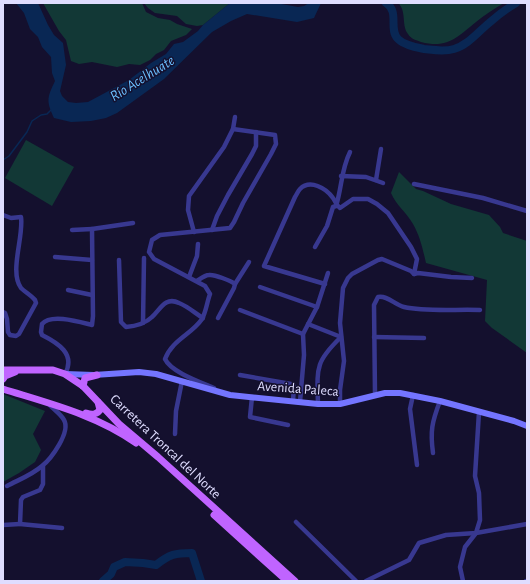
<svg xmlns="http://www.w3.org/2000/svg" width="530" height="584" viewBox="0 0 530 584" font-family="'Alegreya Sans',sans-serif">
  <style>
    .green { fill: #123836 }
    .water { fill: #092754 }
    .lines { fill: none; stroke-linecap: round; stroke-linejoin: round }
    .stream { stroke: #092754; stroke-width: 1.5 }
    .river { stroke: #092754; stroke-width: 8 }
    .minor { stroke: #383890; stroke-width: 4.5 }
    .secondary { stroke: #7475ff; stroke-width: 6 }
    .primary { stroke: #c064ff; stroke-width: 7 }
    .labels { text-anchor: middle; stroke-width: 3; stroke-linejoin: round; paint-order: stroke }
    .street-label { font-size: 14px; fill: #dfddff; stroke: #14102e }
    .water-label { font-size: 15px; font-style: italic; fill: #6bbfff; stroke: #14102e }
  </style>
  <rect width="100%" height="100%" fill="#14102e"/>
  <g class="green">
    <path d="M43 3H142L146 12 158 18 170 20 177 24 192 29 186 35 171 41 164 50 156 54 150 60 140 65 129 64 117 67 92 62 79 64 71 61 66 40 59 31Z"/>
    <path d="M144 3H230L203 25 197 26 186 24 177 16 155 13 148 8Z"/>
    <path d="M398 3H504C494 9 484 15 476 22 457 37 448 49 421 42 416 40 411 39 408 34 401 25 407 11 398 3Z"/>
    <path d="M26 140 74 167 52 206 5 178Z"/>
    <path d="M399 172 416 189 423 191 451 204 489 215 500 227 503 233 527 241V353L492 328 485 321 487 280 426 263C423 250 420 236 413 224 406 212 396 205 391 193Z"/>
    <path d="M3 394 45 411 33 434 41 450 35 462 19 473 3 482Z"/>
  </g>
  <path class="water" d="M16 3H38L48 25 54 35 63 43 66 65 60 91 62 96 68 102 76 103 88 102 129 80 151 63 166 54 174 44 183 42 198 31 203 25 230 3H276L298 7 304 6 309 3H321L314 18 297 22 247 14 231 21 212 32 164 79 117 113 106 118 91 121 71 122 54 118C46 101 47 98 55 81L52 73 51 57 42 47 38 37 30 29 24 13Z"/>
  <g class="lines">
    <path class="stream" d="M3 160 9 156 27 132 32 121 41 115 47 114 51 110"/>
    <g class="river">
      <path d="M386 3C400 12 388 29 398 39 404 45 415 47 424 49 434 50 444 52 454 49 468 45 478 32 489 23 497 16 506 9 516 3"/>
      <path d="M103 581 111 574 114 567 125 562 143 563 156 565C170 554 175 553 192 553L201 581"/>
    </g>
    <g class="minor">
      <path d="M341 176 366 177 383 183"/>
      <path d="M376 180 381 149"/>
      <path d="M414 184 483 198 527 211"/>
      <path d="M3 215 11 218 21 217C24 236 9 272 21 288 25 292 31 295 35 300L36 303 19 334 16 336 10 335 8 332 7 319 5 313 3 312"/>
      <path d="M72 230 92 229"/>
      <path d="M212 230 217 216 228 195 252 154 256 146V132"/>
      <path d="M194 232 188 210 189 196 224 147 233 129 235 117"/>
      <path d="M315 247 327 226 333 207 336 206C342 187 341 170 350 152"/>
      <path d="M55 257 92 260"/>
      <path d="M119 260 121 322 126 327C136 326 145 324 152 317 160 310 165 296 179 303 187 306 195 313 203 318"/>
      <path d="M189 277 197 256 198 244"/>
      <path d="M197 281C200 279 205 275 209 275 214 274 231 281 235 284L234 288 218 318"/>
      <path d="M235 284 249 262"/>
      <path d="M325 284 264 266 295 197C297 194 298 191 300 189 310 179 326 188 333 198 336 202 336 205 340 208L353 199H368L377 204 388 213 411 247 417 259 414 274"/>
      <path d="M260 287 317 307"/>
      <path d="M68 290 92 295"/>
      <path d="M240 310 303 334"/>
      <path d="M143 323 144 258"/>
      <path d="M308 324 341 337C315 362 317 368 318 404"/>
      <path d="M374 337 424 338"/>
      <path d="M65 374C76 354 58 343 42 335L41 332 42 324C51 313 80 322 92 325L93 316 92 229 133 223"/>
      <path d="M240 375 291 384 294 386 293 401"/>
      <path d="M214 388C200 382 171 372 165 359 172 340 192 334 202 319 206 312 207 302 210 294L205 286 154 259 149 252 152 240 160 235 230 228 234 222 243 203 271 154 276 144 275 135 233 129"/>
      <path d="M375 395 374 305 378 297C387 295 395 305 404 307 426 312 457 309 480 310"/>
      <path d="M413 395 410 409 417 465"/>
      <path d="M252 397 250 417 288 425"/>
      <path d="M300 402 304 355 303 334 317 307 328 273"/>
      <path d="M340 404V390L344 361 340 323 343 288 348 278 352 274 378 260 382 259 411 271 414 274 418 273 451 277 472 278"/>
      <path d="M175 434 176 411 182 381"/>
      <path d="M433 453C430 431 432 422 440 401"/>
      <path d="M43 466V484L40 490 23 497 21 500 20 524 62 528"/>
      <path d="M7 486C18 480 32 475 42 466 51 459 71 432 64 420 61 414 53 409 49 404"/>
      <path d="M296 522 356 581"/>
      <path d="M3 525 20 524"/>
      <path d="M366 581 409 560 419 543 446 535 476 533 527 524"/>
      <path d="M463 581 460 567 465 547 476 533 480 520 479 493 475 476 479 412"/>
      <path d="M526 581H527"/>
    </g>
    <path class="secondary" d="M65 374 94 375 139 372 156 374 230 395 318 404H340L385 393H400L440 401 514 421 527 426"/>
    <g class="primary">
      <path d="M3 370H53L65 374 83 386 119 424 158 457 295 581"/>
      <path d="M3 379 5 376 15 372"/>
      <path d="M83 386 85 378 97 375"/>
      <path d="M3 389C48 403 97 415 136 443"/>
      <path d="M86 413C92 415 96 415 100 410L98 402"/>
      <path d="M214 515 287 581"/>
    </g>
  </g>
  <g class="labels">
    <g class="street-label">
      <text transform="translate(298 388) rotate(4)" y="5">Avenida Paleca</text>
      <text transform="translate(166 446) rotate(43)" y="5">Carretera Troncal del Norte</text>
    </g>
    <g class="water-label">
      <text transform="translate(142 78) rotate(-32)" y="5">Río Acelhuate</text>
    </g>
  </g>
  <rect width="530" height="584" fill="none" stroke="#dfddff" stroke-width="8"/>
</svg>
